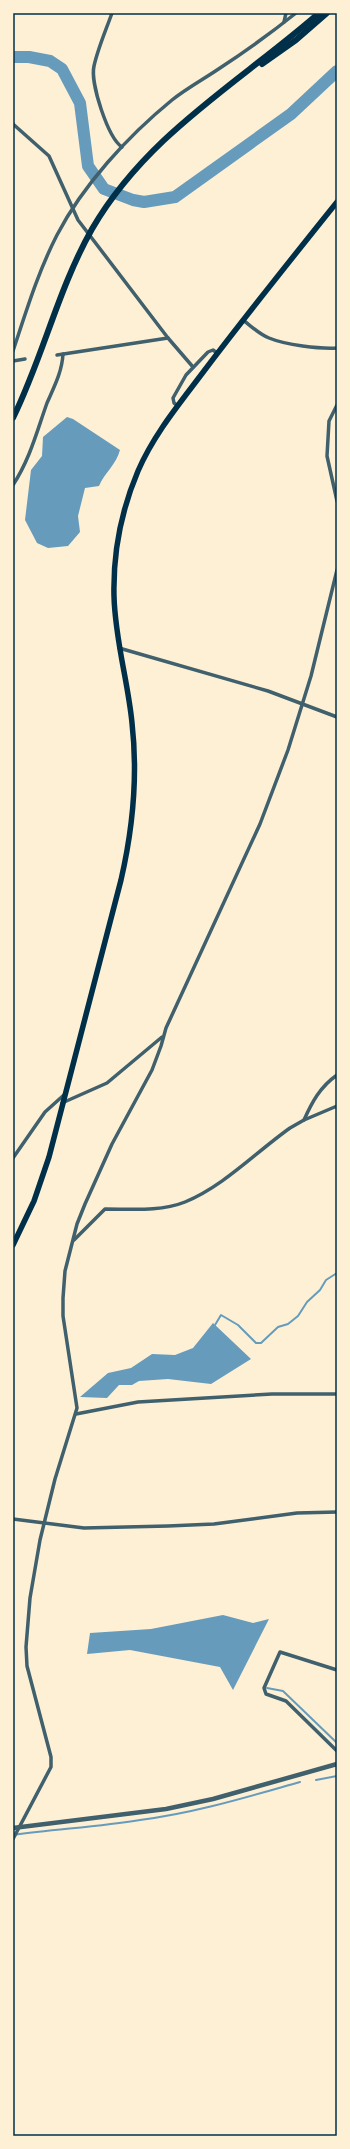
<svg xmlns="http://www.w3.org/2000/svg" width="350" height="2149" viewBox="0 0 350 2149" font-family="Georgia,serif">
  <style>
    .water { fill: #669bbc }
    .lines { fill: none; stroke-linecap: round; stroke-linejoin: round }
    .stream { stroke: #669bbc; stroke-width: 2 }
    .river { stroke: #669bbc; stroke-width: 12 }
    .minor { stroke: #3f606c; stroke-width: 3.5 }
    .tertiary { stroke: #3f606c; stroke-width: 4.5 }
    .trunk { stroke: #003049; stroke-width: 5.5 }
    .motorway { stroke: #003049; stroke-width: 6 }
    .neatline { fill: none; stroke: #003049; stroke-width: 1.5 }
  </style>
  <rect width="100%" height="100%" fill="#fdf0d5"/>
  <g class="water">
    <path d="M67 417 73 419 120 450C116 465 105 472 99 486L85 488 78 516 80 532 68 546 48 548 37 543 25 520 31 470 42 456 43 437Z"/>
    <path d="M213 1323 251 1359 211 1384 168 1379 139 1381 132 1385H119L107 1398 80 1397 108 1373 131 1368 152 1354 175 1355 193 1348Z"/>
    <path d="M223 1615 253 1623 269 1619 233 1690 220 1667 130 1650 87 1654 90 1633 151 1629Z"/>
  </g>
  <g class="lines">
    <g class="stream">
      <path d="M215 1325 221 1315 238 1325 256 1343H261L278 1327 288 1324 298 1316 307 1302 320 1290 326 1280 337 1273"/>
      <path d="M267 1688 283 1691 337 1743"/>
      <path d="M316 1780 337 1776"/>
      <path d="M13 1835C55 1829 98 1827 140 1820 195 1813 247 1797 300 1782"/>
    </g>
    <path class="river" d="M13 57H29L50 61 62 69 80 103 88 166 104 189 133 200 144 202 175 197 291 114 337 71"/>
    <g class="minor">
      <path d="M112 13C106 30 98 48 94 66 90 83 108 138 122 147"/>
      <path d="M284 22 286 13"/>
      <path d="M13 124 49 156 78 220 168 338 193 367"/>
      <path d="M243 320C251 326 259 334 269 338 286 345 319 349 337 348"/>
      <path d="M13 351C26 312 38 272 57 235 83 185 128 136 172 100 187 88 204 79 220 68 246 51 271 33 296 13"/>
      <path d="M57 355 168 338"/>
      <path d="M13 361 25 359"/>
      <path d="M337 405 329 421 327 456 337 501"/>
      <path d="M178 406 174 403 173 398 186 375 208 352 213 350 217 353"/>
      <path d="M13 485C30 459 37 431 47 403 54 387 62 372 63 354"/>
      <path d="M119 648 268 691 337 717"/>
      <path d="M62 1103 107 1083 162 1037"/>
      <path d="M304 1120C312 1102 320 1087 337 1075"/>
      <path d="M13 1158 45 1112 65 1094"/>
      <path d="M74 1240 105 1209C131 1209 160 1212 185 1202 224 1186 256 1152 290 1128L304 1120 337 1106"/>
      <path d="M76 1414 138 1402 272 1394H337"/>
      <path d="M13 1519 84 1528 168 1526 214 1524 297 1513 337 1512"/>
      <path d="M337 1670 280 1652 264 1688 266 1694 286 1701 337 1751"/>
      <path d="M13 1839 51 1767V1757L27 1666 26 1647 30 1598 40 1540 55 1479 77 1408 63 1316V1298L65 1271 77 1224 85 1204 112 1144 152 1070 161 1046 166 1028 260 824 288 750 311 676 337 570"/>
    </g>
    <path class="tertiary" d="M13 1828 166 1809 213 1799 337 1764"/>
    <path class="trunk" d="M13 1245 34 1201 49 1157 121 880C133 828 138 776 132 723 128 681 115 640 114 596 113 554 121 511 138 471 154 434 180 403 204 371 247 314 292 258 337 202"/>
    <g class="motorway">
      <path d="M262 64 296 40 327 13"/>
      <path d="M13 418C43 357 58 289 92 229 147 134 239 83 319 13"/>
    </g>
  </g>
  <rect width="350" height="2149" fill="none" stroke="#fdf0d5" stroke-width="28"/>
  <rect x="14" y="14" width="322" height="2121" class="neatline"/>
</svg>
